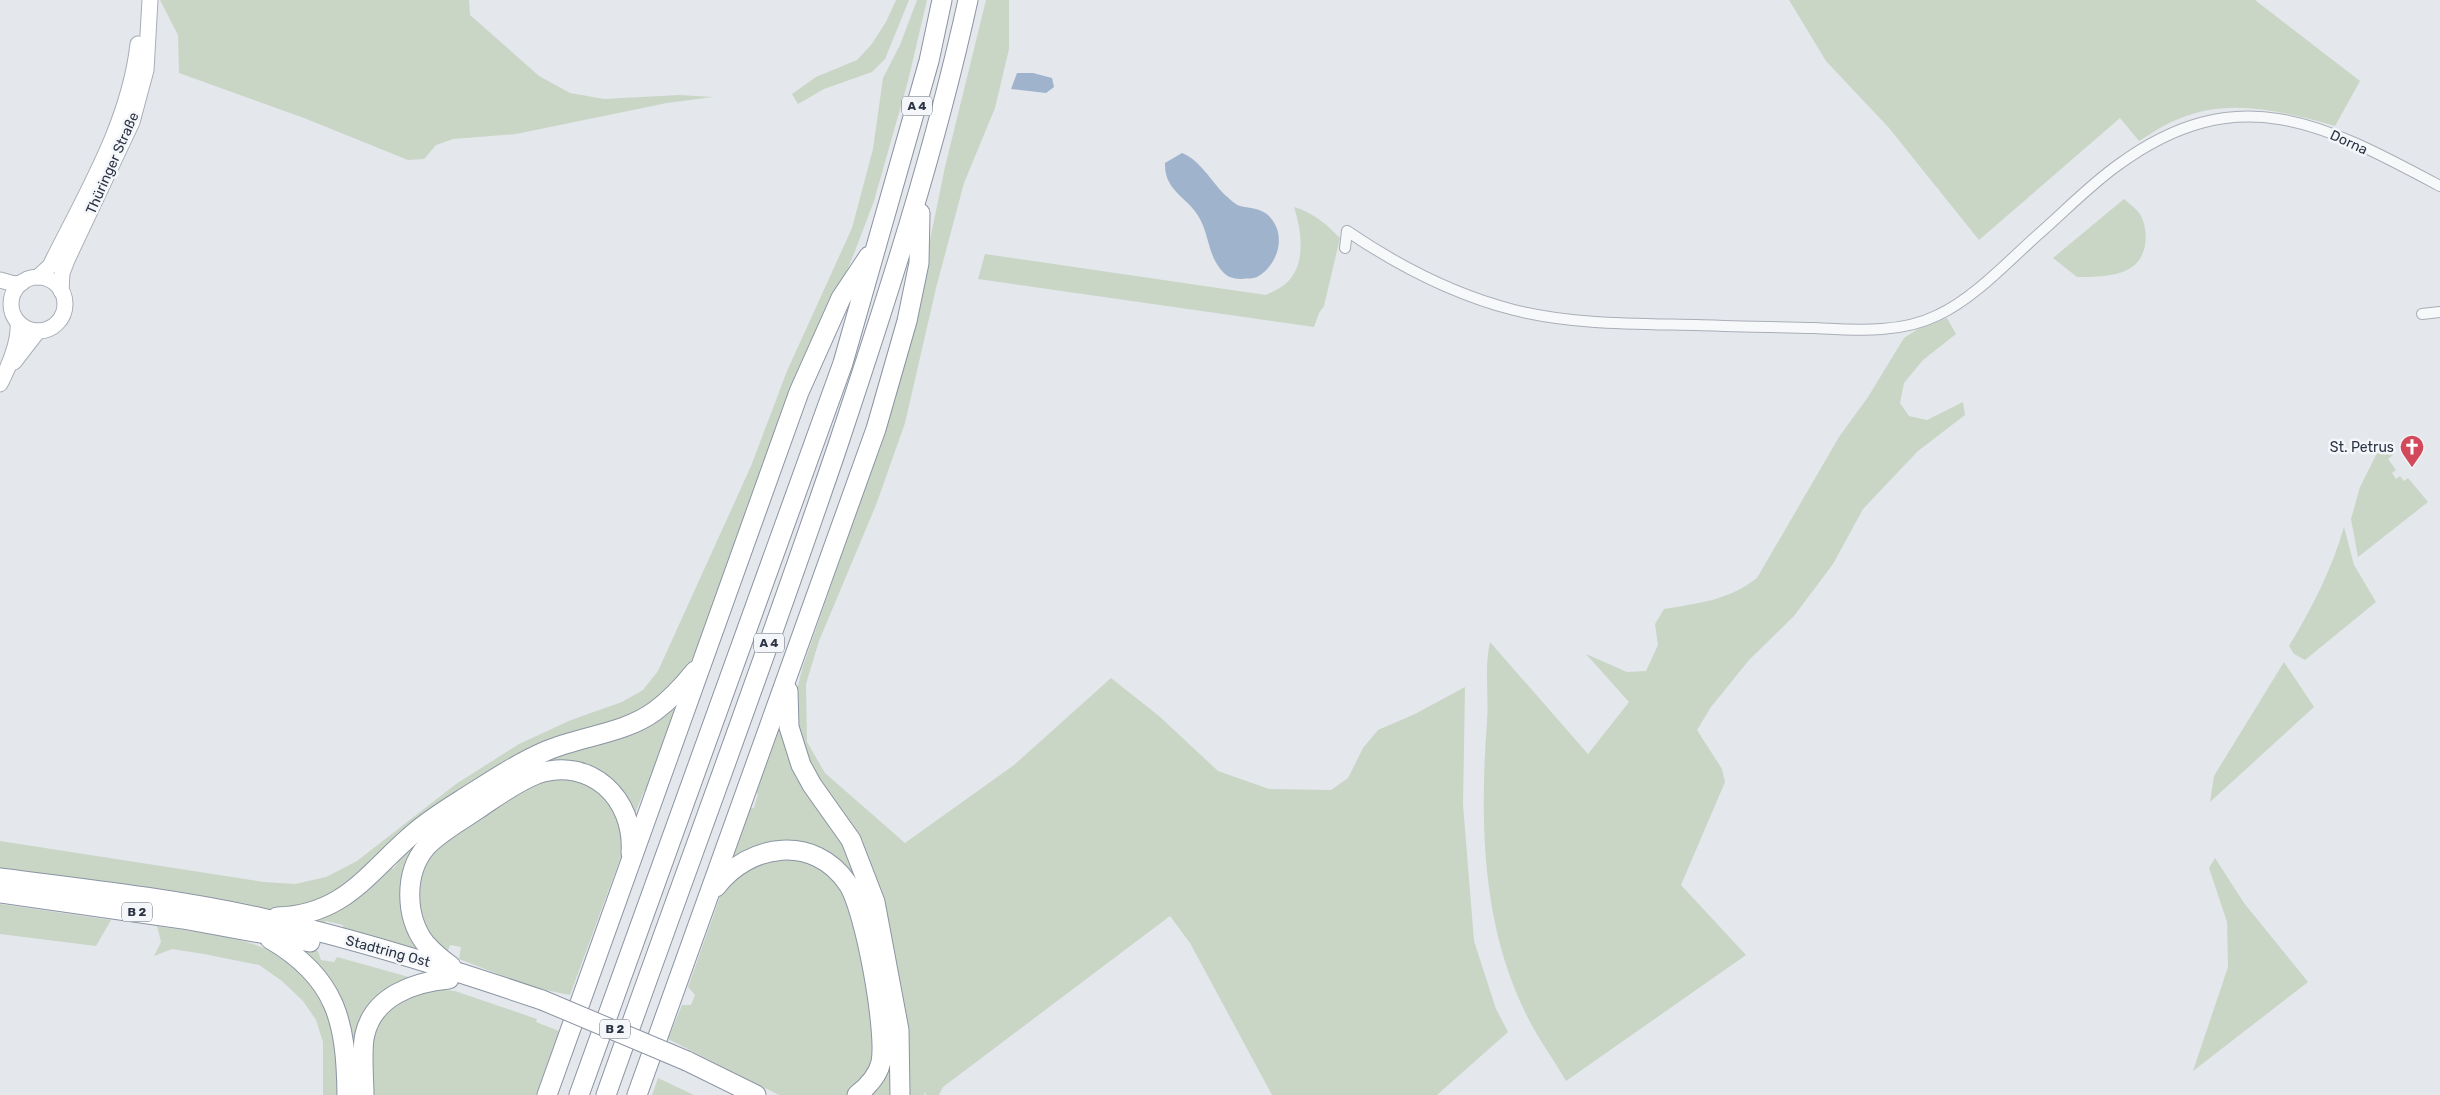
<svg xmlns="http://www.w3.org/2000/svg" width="2440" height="1095" viewBox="0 0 2440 1095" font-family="Rubik,sans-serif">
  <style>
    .green { fill: #c9d6c5 }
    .water { fill: #9fb4cc }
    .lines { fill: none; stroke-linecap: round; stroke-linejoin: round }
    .street-casing { stroke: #a9aeb7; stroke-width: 12 }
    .secondary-casing { stroke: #a9aeb7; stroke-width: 17 }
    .highway-casing { stroke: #8b94a3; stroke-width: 21 }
    .street { stroke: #f7f8fa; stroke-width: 10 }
    .secondary { stroke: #fff; stroke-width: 15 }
    .highway { stroke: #fff; stroke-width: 19 }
    .highway-bridge-casing { stroke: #8b94a3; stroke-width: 21; stroke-linecap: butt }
    .highway-bridge { stroke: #fff; stroke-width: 19 }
    .labels { text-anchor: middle; stroke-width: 5; stroke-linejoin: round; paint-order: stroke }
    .shield { fill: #f4f6f9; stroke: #676e7b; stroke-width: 1 }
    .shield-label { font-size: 12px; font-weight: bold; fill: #2b3445 }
    .street-label { font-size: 14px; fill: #2b3445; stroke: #f4f6f9 }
    .poi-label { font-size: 14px; fill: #2b3445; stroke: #f4f6f9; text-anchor: end }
  </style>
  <rect width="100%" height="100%" fill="#e4e7ec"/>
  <g class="green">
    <path d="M160 0H469L470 15 539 76 570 93 604 99 679 95 713 97 667 103 516 134 453 139 436 145 424 159 408 160 304 118 179 73 178 35Z"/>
    <path d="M896 0H909L885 59 872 72 824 89 798 104 792 94 816 77 857 60 871 45 886 22Z"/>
    <path d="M917 0H927L908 81 874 201 855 251 744 517 695 653 684 674 671 691 633 717 564 736 386 855 317 907 261 911 0 872V841L264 882 295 884 326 877 357 861 456 784 519 744 571 720 622 702 643 690 658 671 751 466 787 371 852 228 873 149 883 78 900 45Z"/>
    <path d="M986 0H1009V49L995 108 964 183 936 288 905 423 876 505 819 641 806 684 807 742 825 773 905 843 1014 765 1111 678 1159 716 1218 771 1269 789 1331 790 1348 778 1363 748 1378 730 1415 714 1465 687 1463 804 1474 941 1496 1009 1508 1032 1437 1095H1272L1190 943 1170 916 943 1087 939 1095H926L925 1092 924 1095H908L883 912 815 778 796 733V695L802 669 852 525 913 323 945 167Z"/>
    <path d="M1789 0H2255L2360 81 2335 126C2283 112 2229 96 2176 120 2163 125 2151 134 2139 141L2120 118 1979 240 1889 128 1826 61Z"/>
    <path d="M2124 199C2129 204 2140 211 2142 218 2149 235 2147 259 2129 269 2114 277 2093 277 2077 277L2053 258Z"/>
    <path d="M1294 207C1314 213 1326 224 1340 238L1324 306 1319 313 1314 327 978 279 985 254 1266 295C1272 292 1279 289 1284 285 1307 267 1302 232 1294 207Z"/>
    <path d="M1947 318 1956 334 1923 360 1904 383 1900 403 1909 416 1927 420 1963 402 1965 415 1918 451 1863 509 1833 564 1794 616 1749 660 1711 707 1697 730 1722 769 1725 782 1681 885 1746 955 1566 1081C1553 1058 1536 1036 1525 1012 1481 921 1480 820 1487 721 1489 694 1484 669 1490 642L1588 754 1629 702 1586 654 1627 672 1646 671 1658 645 1655 624 1664 609C1699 603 1727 601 1757 578L1839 437 1868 397 1904 338 1918 329Z"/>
    <path d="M2381 445 2393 455 2388 459 2396 470 2392 473 2396 479 2400 476 2404 481 2408 478 2428 502 2358 557 2351 519 2360 487Z"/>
    <path d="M2344 527 2354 565 2376 602 2305 660 2294 654 2289 646C2312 608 2332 569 2344 527Z"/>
    <path d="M2284 662 2314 707 2210 802 2214 776Z"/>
    <path d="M677 700 681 705 650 793 644 791 635 814 615 786 536 767 407 872 427 954 344 932 343 925 326 921 323 926 301 921C341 912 363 897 390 867L393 869 398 863 395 860 412 842 529 764Z"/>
    <path d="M783 713 861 876 896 1095H867L879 1080 867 916 809 845 734 861 729 858 748 808H754L758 794 754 791Z"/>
    <path d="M561 776 602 789 623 824V851L570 995 545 990 544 992 459 959 461 947 450 945 447 954 435 944 428 931 419 903 421 874 430 858 442 843 526 787Z"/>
    <path d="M2215 858 2244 903 2308 982 2193 1071 2228 967 2227 922 2209 868Z"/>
    <path d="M762 859H809L836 876 853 908 876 1033 877 1056 856 1090 848 1095H779L668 1039 682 1005H691L695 995 688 987 722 891 735 876Z"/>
    <path d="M0 904 111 920 96 946 0 934Z"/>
    <path d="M157 926C227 938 287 935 324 1006 328 1014 334 1022 337 1030 341 1046 340 1077 341 1095H323V1042L316 1020 303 1001 282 981 259 965 204 954 172 949 154 956 161 942Z"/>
    <path d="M291 945 318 951 321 960 334 962 337 957 416 979 397 986 352 1058Z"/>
    <path d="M436 989 455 991 537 1019 536 1022 559 1031 536 1095H368L371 1031 398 998Z"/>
    <path d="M658 1078 694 1095H652Z"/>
  </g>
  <g class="water">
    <path d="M1017 73H1033L1052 78 1054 87 1046 93 1011 89Z"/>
    <path d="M1182 153C1200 160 1211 181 1225 195 1229 198 1235 205 1240 206 1253 209 1265 208 1273 221 1286 239 1276 267 1257 277 1253 279 1247 278 1242 279 1237 279 1229 278 1225 274 1208 258 1210 238 1200 219 1189 197 1164 192 1165 163Z"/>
  </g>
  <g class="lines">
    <defs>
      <g id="street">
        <path d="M1345 248 1347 231C1397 265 1455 295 1514 310 1582 327 1655 323 1724 326 1754 327 1784 327 1814 328 1855 330 1900 334 1938 315 1975 298 2010 259 2041 232 2066 210 2090 185 2118 165 2238 77 2324 124 2440 186"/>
        <path d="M2422 314 2440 312"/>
      </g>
      <g id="secondary">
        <path d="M38 277 50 266C85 195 129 124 138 44"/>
        <circle cx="38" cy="304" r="27"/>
        <path d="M0 280 14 284 22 283"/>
        <path d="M61 291 62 273 67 260 132 122 146 70 150 0"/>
        <path d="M14 362 38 331"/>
        <path d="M0 384C9 366 20 342 18 322"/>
      </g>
      <g id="highway">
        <path d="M788 691 789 727 801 765 812 785 851 840 875 902 899 1030 900 1095"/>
        <path d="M0 878C87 889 176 899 262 918 357 939 450 969 542 1000"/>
        <path d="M716 887C749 843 815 834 848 884 865 909 887 1032 881 1062 878 1076 867 1087 857 1095"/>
        <path d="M0 893 183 919 310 942"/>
        <path d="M277 917C345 915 368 872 414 833 428 821 445 810 461 800 488 783 516 764 546 751 580 736 624 734 655 711 670 700 683 686 695 671"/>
        <path d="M270 939C337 978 346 1022 347 1095"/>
        <path d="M451 966C441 959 433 952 425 943 405 916 404 873 426 847 440 832 461 821 478 809 496 797 516 782 537 774 591 756 635 799 631 853"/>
        <path d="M687 1061 756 1095"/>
        <path d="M364 1095C364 1079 361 1048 365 1034 374 996 414 982 449 979"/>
        <path d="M547 1095 799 392 841 298 869 256"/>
        <path d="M579 1095 843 363 929 61 942 0"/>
        <path d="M606 1095C683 878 764 663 838 445 887 298 935 151 968 0"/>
        <path d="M637 1095 876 429 907 321 919 263 920 213"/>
      </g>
    </defs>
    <use href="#street" class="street-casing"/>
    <use href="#secondary" class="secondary-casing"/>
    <use href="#highway" class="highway-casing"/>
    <use href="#street" class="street"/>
    <use href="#secondary" class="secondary"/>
    <use href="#highway" class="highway"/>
    <defs>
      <path id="highway-bridge" d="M542 1000 687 1061"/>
    </defs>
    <use href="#highway-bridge" class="highway-bridge-casing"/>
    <use href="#highway-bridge" class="highway-bridge"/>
  </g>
  <defs>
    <symbol id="church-pin" viewBox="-11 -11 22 30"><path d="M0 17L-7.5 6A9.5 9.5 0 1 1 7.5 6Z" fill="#d1495b" stroke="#f4f6f9"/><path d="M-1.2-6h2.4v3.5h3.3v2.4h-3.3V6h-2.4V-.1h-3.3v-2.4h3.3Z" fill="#fff"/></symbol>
  </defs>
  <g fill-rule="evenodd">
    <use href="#church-pin" x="2398" y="433" width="28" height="38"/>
  </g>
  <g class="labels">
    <g class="shield">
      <rect x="902" y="96.5" width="30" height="19" rx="4"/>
      <rect x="754" y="633.5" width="30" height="19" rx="4"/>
      <rect x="122" y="902.5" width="30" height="19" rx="4"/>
      <rect x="600" y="1019.5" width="30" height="19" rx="4"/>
    </g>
    <g class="shield-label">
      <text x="917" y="110">A 4</text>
      <text x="769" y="647">A 4</text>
      <text x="137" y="916">B 2</text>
      <text x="615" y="1033">B 2</text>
    </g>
    <g class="street-label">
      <text transform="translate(2349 142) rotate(25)" y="5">Dorna</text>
      <text transform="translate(112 163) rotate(-66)" y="5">Thüringer Straße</text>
      <text transform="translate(388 951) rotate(15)" y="5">Stadtring Ost</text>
    </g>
    <g class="poi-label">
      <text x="2394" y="452">St. Petrus</text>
    </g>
  </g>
</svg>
